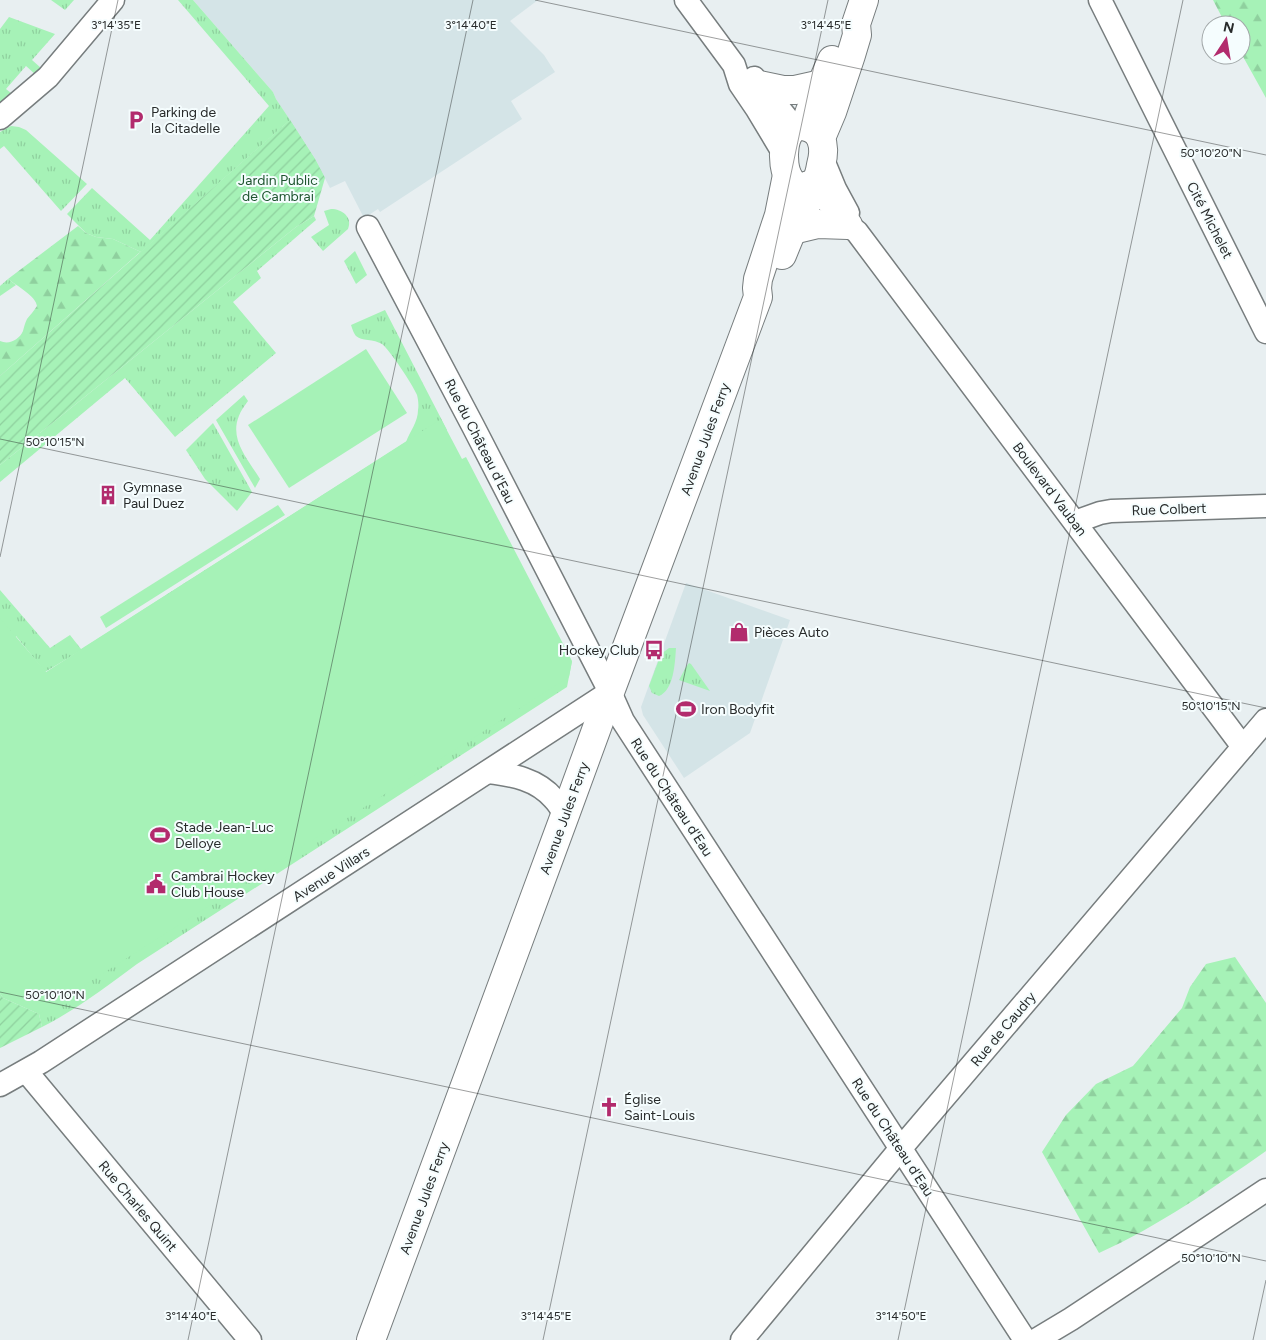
<svg xmlns="http://www.w3.org/2000/svg" width="1266" height="1340" viewBox="0 0 1266 1340" font-family="Figtree,sans-serif">
  <style>
    .built { fill: #d4e4e7 }
    .grass { fill: url(#grass-tufts) }
    .forest { fill: url(#forest-firs) }
    .garden { fill: url(#garden-furrows) }
    .pitch { fill: #a6f2b7 }
    .lines { fill: none; stroke-linecap: round; stroke-linejoin: round }
    .minor-casing { stroke: #777d7e; stroke-width: 25 }
    .secondary-casing { stroke: #777d7e; stroke-width: 30 }
    .minor { stroke: #fff; stroke-width: 22 }
    .secondary { stroke: #fff; stroke-width: 28 }
    .ticks { fill: none; stroke: #282b2b; stroke-width: 1; stroke-opacity: 0.45 }
    .labels { text-anchor: middle; stroke-width: 4; stroke-linejoin: round; paint-order: stroke }
    .poi-label { font-size: 14px; fill: #282b2b; stroke: #f5fdfe; text-anchor: start }
    .park-label { font-size: 14px; fill: #1f5530; stroke: #f5fdfe }
    .street-label { font-size: 14px; fill: #282b2b; stroke: #f5fdfe }
    .ticks-label { font-size: 12px; text-anchor: middle; fill: #282b2b; stroke: #f5fdfe; stroke-width: 4; stroke-linejoin: round; paint-order: stroke }
  </style>
  <defs>
    <pattern id="grass-tufts" width="24" height="20" patternUnits="userSpaceOnUse" patternTransform="scale(1.25)"><rect width="24" height="20" fill="#a6f2b7"/><path d="M3 7l-1-3M5 7V3M7 7l1-3M15 17l-1-3M17 17v-4M19 17l1-3" fill="none" stroke="#8fd09e"/></pattern>
    <pattern id="forest-firs" width="22" height="20" patternUnits="userSpaceOnUse" patternTransform="scale(1.25)"><rect width="22" height="20" fill="#a6f2b7"/><path d="M5 1l3.5 6h-7zM16 11l3.5 6h-7z" fill="#8fd09e"/></pattern>
    <pattern id="garden-furrows" width="10" height="10" patternUnits="userSpaceOnUse" patternTransform="scale(1.25)"><rect width="10" height="10" fill="#a6f2b7"/><path d="M-1 1l2-2M0 10L10 0M9 11l2-2" fill="none" stroke="#8fd09e"/></pattern>
  </defs>
  <rect width="100%" height="100%" fill="#e8eff1"/>
  <g class="built">
    <path d="M193 0H538L510 21 544 55 555 72 511 101 522 119 380 212 378 209 364 218 345 181 330 188 315 159 276 99 273 92Z"/>
    <path d="M686 583 790 620 750 733 684 778 643 715 641 707Z"/>
  </g>
  <g class="grass">
    <path d="M51 0H74L65 10Z"/>
    <path d="M178 0H193L273 92 276 99 290 120 141 252 113 239 96 237 86 233 67 214 92 188 150 240 269 106Z"/>
    <path d="M9 17 55 34 32 60 41 68 36 75 26 66 6 89 16 97 0 110V29Z"/>
    <path d="M11 126 19 127 26 130 87 184 61 211 4 146 0 149V132Z"/>
    <path d="M331 209C342 209 353 217 348 229L323 251 311 237 329 225 324 211Z"/>
    <path d="M314 216 316 220 257 271 261 278 233 302 276 353 175 437 125 378 0 482V465L296 227Z"/>
    <path d="M355 251 367 275 356 284 344 261Z"/>
    <path d="M8 279 16 285 0 296V286Z"/>
    <path d="M385 310 447 430 45 672 16 636 0 681V590L50 648 70 635 81 649 406 442C410 431 418 422 418 410 419 405 418 399 417 395 413 385 389 349 382 344 374 339 361 341 356 336 354 334 352 328 351 325Z"/>
    <path d="M244 395 248 401C223 432 243 452 260 479L255 488 216 420Z"/>
    <path d="M213 423 252 492 237 511 205 479 186 450Z"/>
    <path d="M669 648H676C675 663 674 690 659 696L652 693 649 686 661 654Z"/>
    <path d="M572 661 567 687 137 964C107 986 76 1010 42 1027L39 1014 0 993V923Z"/>
    <path d="M689 663 691 664 710 691 679 680 686 667Z"/>
  </g>
  <g class="forest">
    <path d="M1213 0H1266V98L1241 53V25H1226Z"/>
    <path d="M290 120 315 159 325 178 139 253 0 376V341C9 345 19 340 23 331 24 327 25 323 27 319 30 315 34 311 37 306 36 296 17 286 8 279L78 226 86 233 96 237 113 239 141 252Z"/>
    <path d="M1235 957 1266 1003V1151C1213 1188 1159 1226 1099 1253L1042 1152 1066 1115 1096 1084 1133 1066 1182 1008 1190 987 1206 964Z"/>
  </g>
  <g class="garden">
    <path d="M290 120 315 159 325 178 314 216 296 227 0 465V376Z"/>
    <path d="M0 993 3 998 39 1014 42 1027 0 1048Z"/>
  </g>
  <g class="pitch">
    <path d="M366 349 407 413 289 488 248 425Z"/>
    <path d="M441 419 462 459 466 457 572 661 569 677 39 1014 3 998 0 993V618L46 672Z"/>
    <path d="M278 505 285 515 106 628 100 617Z"/>
  </g>
  <g class="lines">
    <defs>
      <g id="minor">
        <path d="M686 0 734 65 740 84 757 109 784 154"/>
        <path d="M1100 0 1266 332"/>
        <path d="M754 78C767 95 782 110 794 128"/>
        <path d="M0 118 48 77 113 0"/>
        <path d="M823 160 835 189 848 213"/>
        <path d="M814 183 818 194 832 205 848 225 857 232 1243 747"/>
        <path d="M368 227 473 426 610 692 623 721 1025 1340"/>
        <path d="M1075 522 1100 513 1111 511 1266 506"/>
        <path d="M488 772C513 775 537 779 554 799 559 804 562 810 565 815"/>
        <path d="M26 1071 250 1340"/>
        <path d="M0 1085 41 1062 610 692"/>
        <path d="M742 1340 901 1148 1266 720"/>
        <path d="M1036 1340 1071 1319 1266 1190"/>
      </g>
      <g id="secondary">
        <path d="M759 85 783 90H795L822 84"/>
        <path d="M799 126C823 126 826 147 821 165 820 171 818 179 814 183 811 185 807 186 803 187 781 187 780 145 790 132 792 128 795 127 799 126Z"/>
        <path d="M805 126 810 111 832 60"/>
        <path d="M821 138 832 112 851 55 857 35 856 24 864 0"/>
        <path d="M793 230 818 224 848 225"/>
        <path d="M782 255 791 233 807 203 809 185"/>
        <path d="M371 1340 565 815 610 692 758 297 757 288 758 279 779 215 787 175"/>
      </g>
    </defs>
    <use href="#minor" class="minor-casing"/>
    <use href="#secondary" class="secondary-casing"/>
    <use href="#minor" class="minor"/>
    <use href="#secondary" class="secondary"/>
  </g>
  <path class="ticks" d="M535 0 1266 155M0 439 1266 708M0 557 118 0M0 992 1266 1261M188 1340 473 0M543 1340 828 0M898 1340 1183 0M1253 1340 1266 1280"/>
  <defs>
    <symbol id="parking-bare" viewBox="-9 -9 18 18"><path d="M-3.5-5.5H1a3.5 3.5 0 0 1 0 7H-1V5.5H-3.5ZM-1-3.4V-.6H.8a1.4 1.4 0 0 0 0-2.8Z" fill="#b22b6d" stroke="#f5fdfe" stroke-width="2.5" paint-order="stroke"/></symbol>
    <symbol id="building-bare" viewBox="-9 -9 18 18"><path d="M-4-6H4V6H1V3H-1V6H-4ZM-2.5-4.3h1.7v1.8h-1.7ZM.8-4.3h1.7v1.8H.8ZM-2.5-1h1.7V.8h-1.7ZM.8-1h1.7V.8H.8Z" fill="#b22b6d" stroke="#f5fdfe" stroke-width="2.5" paint-order="stroke"/></symbol>
    <symbol id="shop-bare" viewBox="-9 -9 18 18"><path d="M-5-2.5h2.3a2.7 3.5 0 0 1 5.4 0H5L5.5 6h-11ZM-1.5-2.5h3a1.5 2.3 0 0 0-3 0Z" fill="#b22b6d" stroke="#f5fdfe" stroke-width="2.5" paint-order="stroke"/></symbol>
    <symbol id="bus-bare" viewBox="-9 -9 18 18"><path d="M-5-6H5V4H4V6H2V4H-2V6H-4V4H-5ZM-3.5-4V0h7V-4ZM-3.5 1.2v1.5H-2V1.2ZM2 1.2v1.5H3.5V1.2Z" fill="#b22b6d" stroke="#f5fdfe" stroke-width="2.5" paint-order="stroke"/></symbol>
    <symbol id="stadium-bare" viewBox="-9 -9 18 18"><path d="M0-5a6.5 5 0 1 0 0 10a6.5 5 0 1 0 0-10ZM-3.5-1.8h7v3.6h-7Z" fill="#b22b6d" stroke="#f5fdfe" stroke-width="2.5" paint-order="stroke"/></symbol>
    <symbol id="civic-bare" viewBox="-9 -9 18 18"><path d="M-.6-6.5H3V-4.5H.6V-3L4-1V1h2V6H-6V1h2V-1L-.6-3ZM-1.2 2.5V6h2.4V2.5Z" fill="#b22b6d" stroke="#f5fdfe" stroke-width="2.5" paint-order="stroke"/></symbol>
    <symbol id="church-bare" viewBox="-9 -9 18 18"><path d="M-1.2-6h2.4v3.5h3.3v2.4h-3.3V6h-2.4V-.1h-3.3v-2.4h3.3Z" fill="#b22b6d" stroke="#f5fdfe" stroke-width="2.5" paint-order="stroke"/></symbol>
  </defs>
  <g fill-rule="evenodd">
    <use href="#parking-bare" x="122" y="106" width="28" height="28"/>
    <use href="#building-bare" x="94" y="481" width="28" height="28"/>
    <use href="#shop-bare" x="725" y="618" width="28" height="28"/>
    <use href="#bus-bare" x="640" y="636" width="28" height="28"/>
    <use href="#stadium-bare" x="672" y="695" width="28" height="28"/>
    <use href="#stadium-bare" x="146" y="821" width="28" height="28"/>
    <use href="#civic-bare" x="142" y="870" width="28" height="28"/>
    <use href="#church-bare" x="595" y="1093" width="28" height="28"/>
  </g>
  <g class="labels">
    <g class="poi-label">
      <text x="151" y="117">Parking de<tspan x="151" dy="16">la Citadelle</tspan></text>
      <text x="123" y="492">Gymnase<tspan x="123" dy="16">Paul Duez</tspan></text>
      <text x="754" y="637">Pièces Auto</text>
      <text x="639" y="655" text-anchor="end">Hockey Club</text>
      <text x="701" y="714">Iron Bodyfit</text>
      <text x="175" y="832">Stade Jean-Luc<tspan x="175" dy="16">Delloye</tspan></text>
      <text x="171" y="881">Cambrai Hockey<tspan x="171" dy="16">Club House</tspan></text>
      <text x="624" y="1104">Église<tspan x="624" dy="16">Saint-Louis</tspan></text>
    </g>
    <g class="park-label">
      <text x="278" y="185">Jardin Public<tspan x="278" dy="16">de Cambrai</tspan></text>
    </g>
    <g class="street-label">
      <text transform="translate(1210 220) rotate(63)" y="5">Cité Michelet</text>
      <text transform="translate(705 439) rotate(-70)" y="5">Avenue Jules Ferry</text>
      <text transform="translate(480 441) rotate(63)" y="5">Rue du Château d'Eau</text>
      <text transform="translate(1050 489) rotate(53)" y="5">Boulevard Vauban</text>
      <text transform="translate(1169 509) rotate(-2)" y="5">Rue Colbert</text>
      <text transform="translate(672 797) rotate(57)" y="5">Rue du Château d'Eau</text>
      <text transform="translate(564 818) rotate(-70)" y="5">Avenue Jules Ferry</text>
      <text transform="translate(331 874) rotate(-33)" y="5">Avenue Villars</text>
      <text transform="translate(1003 1029) rotate(-50)" y="5">Rue de Caudry</text>
      <text transform="translate(893 1137) rotate(57)" y="5">Rue du Château d'Eau</text>
      <text transform="translate(424 1198) rotate(-70)" y="5">Avenue Jules Ferry</text>
      <text transform="translate(138 1206) rotate(50)" y="5">Rue Charles Quint</text>
    </g>
  </g>
  <g class="ticks-label">
    <text x="116" y="29">3°14'35"E</text>
    <text x="471" y="29">3°14'40"E</text>
    <text x="826" y="29">3°14'45"E</text>
    <text x="1211" y="157">50°10'20"N</text>
    <text x="55" y="446">50°10'15"N</text>
    <text x="1211" y="710">50°10'15"N</text>
    <text x="55" y="999">50°10'10"N</text>
    <text x="1211" y="1262">50°10'10"N</text>
    <text x="191" y="1320">3°14'40"E</text>
    <text x="546" y="1320">3°14'45"E</text>
    <text x="901" y="1320">3°14'50"E</text>
  </g>
  <g transform="translate(1226 40) rotate(12)"><circle r="24" fill="#f5fdfe" stroke="#a3a9aa"/>
  <path d="M0-4L9 19L0 12L-9 19Z" fill="#b22b6d"/>
  <text y="-8" font-size="14" font-weight="bold" text-anchor="middle" fill="#282b2b">N</text>
  </g>
</svg>
